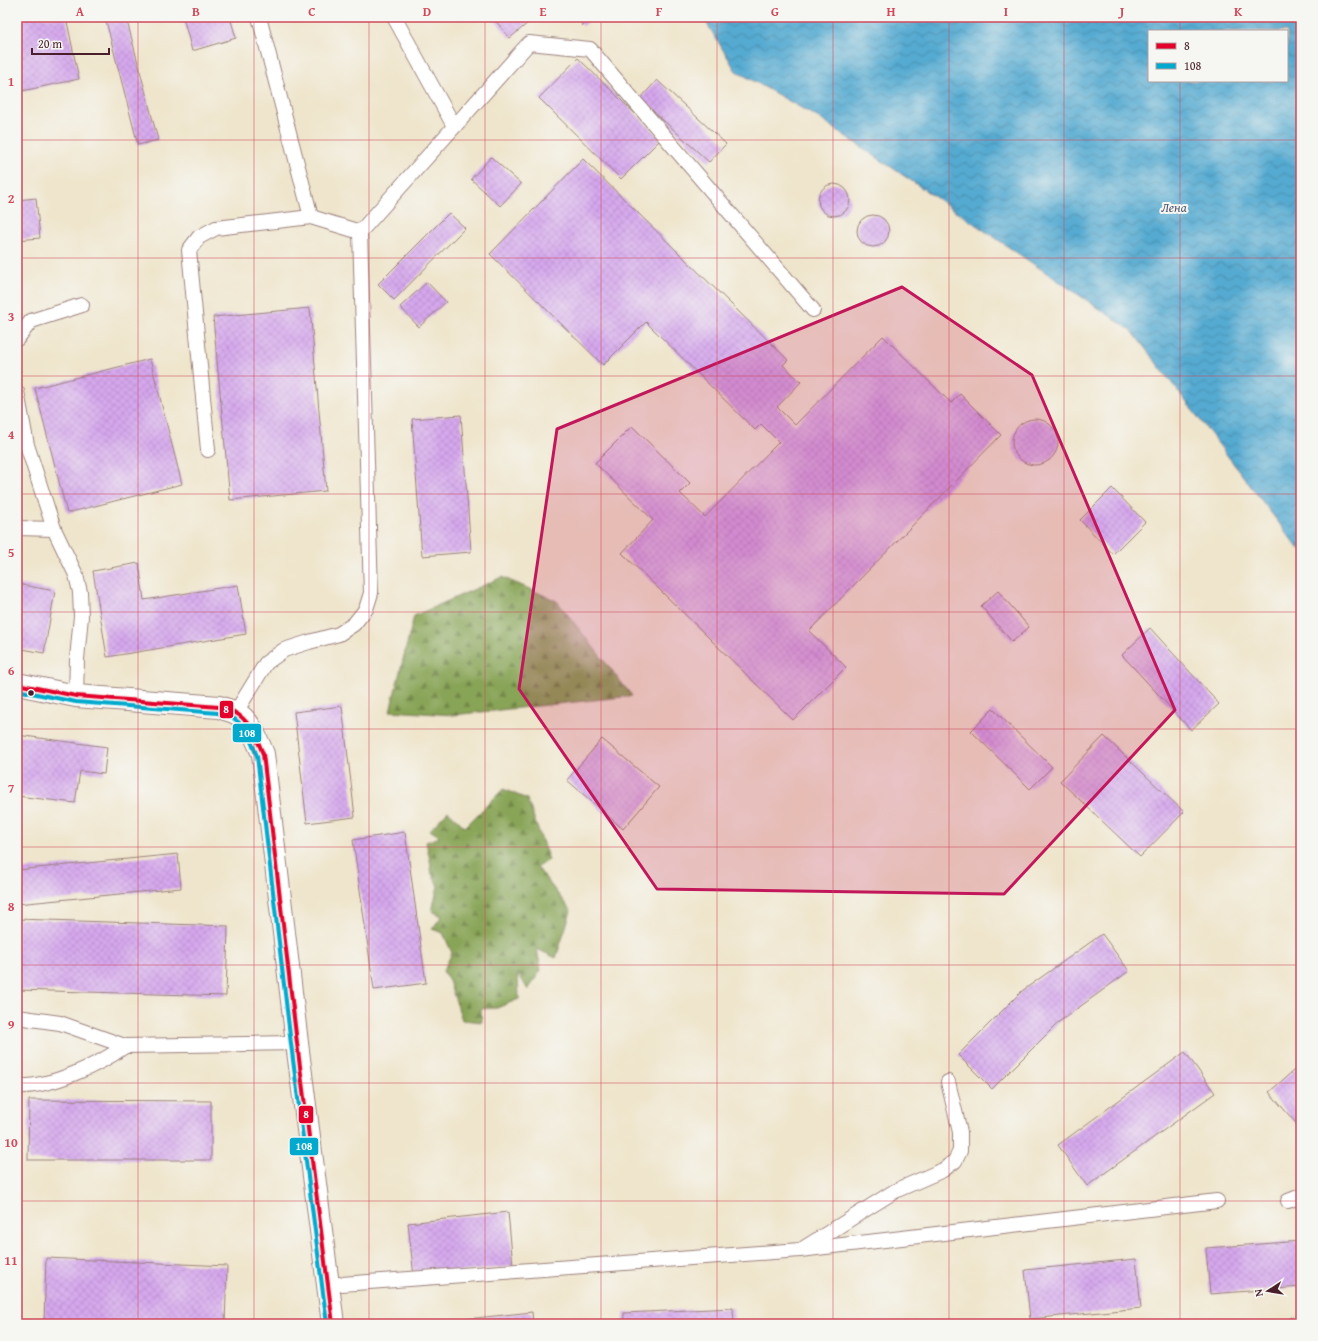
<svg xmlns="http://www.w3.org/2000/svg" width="1318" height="1341" viewBox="0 0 1318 1341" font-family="'Gentium Book Plus',serif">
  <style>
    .forest { fill: url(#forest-firs); stroke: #696240 }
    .water { fill: url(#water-waves); stroke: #4f647e; fill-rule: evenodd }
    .building { fill: url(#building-cross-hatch) }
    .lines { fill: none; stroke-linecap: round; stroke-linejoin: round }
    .service-casing { stroke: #9c827c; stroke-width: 16 }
    .minor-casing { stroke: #9c827c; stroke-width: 24 }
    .service { stroke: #fff; stroke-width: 14 }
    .minor { stroke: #fff; stroke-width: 22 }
    .bus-1-casing { stroke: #f6f6f2; stroke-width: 7 }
    .bus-2-casing { stroke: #f6f6f2; stroke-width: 7 }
    .bus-1 { stroke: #e4002b; stroke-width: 4 }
    .bus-2 { stroke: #00a9ce; stroke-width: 4 }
    .marked { fill: #c2185b; fill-opacity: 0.2; stroke: #c2185b; stroke-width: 3; stroke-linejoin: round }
    .grid { fill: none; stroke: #d1495b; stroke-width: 1; stroke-opacity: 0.55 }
    .bus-dot { fill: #4a1f2b; stroke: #f6f6f2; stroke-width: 1.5 }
    .labels { text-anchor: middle; stroke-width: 4; stroke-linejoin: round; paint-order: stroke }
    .water-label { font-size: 13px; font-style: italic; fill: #4e576d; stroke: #f6f6f2 }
    .line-badge { stroke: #f6f6f2; stroke-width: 1.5 }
    .badge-label { font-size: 11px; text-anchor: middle; font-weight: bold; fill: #fff }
    .neatline { fill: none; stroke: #d1495b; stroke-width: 1.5 }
    .grid-label { font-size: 13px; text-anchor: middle; font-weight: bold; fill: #d1495b }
  </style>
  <defs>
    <pattern id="forest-firs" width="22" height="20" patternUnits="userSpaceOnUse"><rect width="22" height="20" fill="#88a456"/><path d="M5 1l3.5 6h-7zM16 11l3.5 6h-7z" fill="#718547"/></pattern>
    <pattern id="water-waves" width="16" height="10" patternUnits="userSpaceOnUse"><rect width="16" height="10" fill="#54aad1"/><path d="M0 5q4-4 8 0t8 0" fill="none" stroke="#488aaa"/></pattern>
    <pattern id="building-cross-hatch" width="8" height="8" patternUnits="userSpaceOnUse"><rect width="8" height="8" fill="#d5a7ed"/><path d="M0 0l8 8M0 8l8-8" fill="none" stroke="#b88fcb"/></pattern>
  </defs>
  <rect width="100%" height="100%" fill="#f6f6f2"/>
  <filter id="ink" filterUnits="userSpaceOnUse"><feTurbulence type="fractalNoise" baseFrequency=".025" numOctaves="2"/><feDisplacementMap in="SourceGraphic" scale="8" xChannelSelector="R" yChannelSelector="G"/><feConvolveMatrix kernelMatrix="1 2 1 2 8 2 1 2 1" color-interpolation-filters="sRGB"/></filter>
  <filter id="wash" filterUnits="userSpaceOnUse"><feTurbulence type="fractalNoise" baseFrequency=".012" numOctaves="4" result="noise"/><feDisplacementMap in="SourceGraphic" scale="16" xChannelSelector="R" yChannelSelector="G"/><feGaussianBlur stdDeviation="0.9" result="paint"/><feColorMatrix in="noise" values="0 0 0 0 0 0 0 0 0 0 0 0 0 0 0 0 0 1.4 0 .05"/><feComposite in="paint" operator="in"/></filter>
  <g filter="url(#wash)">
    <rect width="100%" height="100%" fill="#efe5cc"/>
    <g class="forest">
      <path d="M502 577 557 601 632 696 453 715 390 711 414 616Z"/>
      <path d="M503 789 527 799 549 860 537 867 571 911 556 958 537 949 541 970 528 990 518 973 519 999 497 1008 481 1009 482 1022 462 1020 449 981 443 971 452 953 443 933 432 929 442 916 432 911 438 886 430 870 431 865 426 842 440 837 430 830 448 811 465 827Z"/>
    </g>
    <path class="water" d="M703 17H1301V549L1298 548 1132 331 819 118 736 71ZM1149 31H1287V81H1149Z"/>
    <g id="blocks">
      <g class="building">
        <path d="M17 17H66L79 79 22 91 17 69Z"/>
        <path d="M105 17H126L158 140 138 145Z"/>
        <path d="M183 17H230L236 38 192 51Z"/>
        <path d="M494 17H535L510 38 493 18Z"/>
        <path d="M576 17H593L583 26Z"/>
        <path d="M578 58 661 139 621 179 539 98Z"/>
        <path d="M657 80 726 144 709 162 640 99Z"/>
        <path d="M491 157 521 184 500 206 471 179Z"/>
        <path d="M583 159 788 360 783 365 801 382 777 407 795 425 883 336 951 403 960 394 1001 435 809 631 846 667 793 720 622 553 653 520 595 463 632 426 690 483 680 493 705 517 779 442 761 424 755 430 646 322 603 365 490 254Z"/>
        <circle cx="834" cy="200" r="16"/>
        <path d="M36 198 40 238 17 240V200Z"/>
        <path d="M449 213 465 228 394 300 378 284Z"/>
        <circle cx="873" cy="231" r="16"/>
        <path d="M427 282 446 302 419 327 400 307Z"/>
        <path d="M310 308 326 491 230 500 213 317Z"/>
        <path d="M150 359 182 484 67 513 35 388Z"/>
        <path d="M461 415 471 552 422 556 412 419Z"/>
        <circle cx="1035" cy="442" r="23"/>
        <path d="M1112 488 1145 522 1113 554 1080 520Z"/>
        <path d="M139 563 144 600 238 585 246 634 107 657 93 571Z"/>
        <path d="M17 584 55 591 44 653 17 648Z"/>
        <path d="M998 591 1029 627 1012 642 981 606Z"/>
        <path d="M1150 628 1219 704 1191 730 1122 655Z"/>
        <path d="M342 706 355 817 307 823 294 712Z"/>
        <path d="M993 709 1052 767 1030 789 971 731Z"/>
        <path d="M17 735 107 747 104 774 80 771 75 803 17 796 20 769H17Z"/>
        <path d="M1104 736 1184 812 1140 857 1060 781Z"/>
        <path d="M602 739 659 787 623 829 567 780Z"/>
        <path d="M405 832 426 983 374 990 353 840Z"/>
        <path d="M178 854 181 888 17 904V870Z"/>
        <path d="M17 919 228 926 226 996 17 990Z"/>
        <path d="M1102 934 1129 971 1056 1024V1025L992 1089 958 1055 1022 991Z"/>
        <path d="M1185 1052 1215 1093 1087 1186 1058 1145Z"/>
        <path d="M1301 1064V1129L1269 1092Z"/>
        <path d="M29 1100 211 1101V1160H28Z"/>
        <path d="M508 1212 513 1266 414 1277 408 1223Z"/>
        <path d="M1301 1241V1287L1210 1294 1206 1248Z"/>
        <path d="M46 1258 227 1266 225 1324 44 1323Z"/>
        <path d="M1136 1259 1141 1308 1030 1319 1025 1270Z"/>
        <path d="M733 1308 734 1324H624V1313Z"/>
        <path d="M532 1312 533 1324H429V1323Z"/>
      </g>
    </g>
  </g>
  <g filter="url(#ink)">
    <use href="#blocks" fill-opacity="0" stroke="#9c827c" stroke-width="1"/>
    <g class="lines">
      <defs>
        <g id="service">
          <path d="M259 17 311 217"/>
          <path d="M394 17 454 126"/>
          <path d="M17 339 31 321 82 305"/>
          <path d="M17 392 27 445 54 529"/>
          <path d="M208 450 189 250 199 237 216 228 311 217 360 232"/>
          <path d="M17 528 54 529 76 575 80 592 81 616 77 659 76 696"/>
          <path d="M236 712 266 663 284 650 309 642 339 634 354 624 366 609 371 593 360 232 529 43 590 49 813 310"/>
          <path d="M17 1017 60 1023 125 1046C99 1065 50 1088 17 1086"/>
          <path d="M125 1046 297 1043"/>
          <path d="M1288 1201 1301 1196"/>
          <path d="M804 1248 895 1191 943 1170 955 1161 960 1151V1132L948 1082"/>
          <path d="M328 1285 800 1250 1217 1201"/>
          <path d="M1295 1324 1301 1323"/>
        </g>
        <path id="minor" d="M17 684 76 696 219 707C224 709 229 710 234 712 249 718 257 740 263 754L297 1043 333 1324"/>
      </defs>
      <use href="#service" class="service-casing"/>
      <use href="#minor" class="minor-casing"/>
      <use href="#service" class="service"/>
      <use href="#minor" class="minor"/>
      <defs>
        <path id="bus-1" d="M17 684 76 696 219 707C224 709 230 710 234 712 250 720 257 739 263 754L297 1043 333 1324"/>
        <path id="bus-2" d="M17 690 76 702 218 713C224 715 231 716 236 720 247 728 252 744 257 756L291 1044 327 1324"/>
      </defs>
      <use href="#bus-1" class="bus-1-casing"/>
      <use href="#bus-2" class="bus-2-casing"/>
      <use href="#bus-1" class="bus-1"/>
      <use href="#bus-2" class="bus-2"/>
    </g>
  </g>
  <path class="marked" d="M902 287 1032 375 1175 710 1004 894 657 889 519 689 557 429Z"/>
  <path class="grid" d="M138 17V1324M254 17V1324M369 17V1324M485 17V1324M601 17V1324M717 17V1324M833 17V1324M949 17V1324M1064 17V1324M1180 17V31M1180 81V1324M17 140H1301M17 258H1301M17 376H1301M17 494H1301M17 612H1301M17 729H1301M17 847H1301M17 965H1301M17 1083H1301M17 1201H1301"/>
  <circle class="bus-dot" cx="31" cy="693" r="3.5"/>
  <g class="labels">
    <g class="water-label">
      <text x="1174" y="212">Лена</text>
    </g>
  </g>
  <g class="line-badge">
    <rect x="219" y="700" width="15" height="19" rx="4" fill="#e4002b"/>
    <rect x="232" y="723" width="30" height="20" rx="4" fill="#00a9ce"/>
    <rect x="298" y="1105" width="16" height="19" rx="4" fill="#e4002b"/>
    <rect x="289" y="1137" width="30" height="19" rx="4" fill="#00a9ce"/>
  </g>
  <g class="badge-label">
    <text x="226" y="713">8</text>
    <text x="247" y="737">108</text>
    <text x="306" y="1118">8</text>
    <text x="304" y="1150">108</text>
  </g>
  <rect width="1318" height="1341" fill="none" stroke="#f6f6f2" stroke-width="44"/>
  <rect x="1148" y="30" width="140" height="52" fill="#f6f6f2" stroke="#b1a0a2"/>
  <rect x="1156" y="43" width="20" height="6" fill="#e4002b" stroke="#b1a0a2"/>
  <text x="1184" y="50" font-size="12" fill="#4a1f2b">8</text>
  <rect x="1156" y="63" width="20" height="6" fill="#00a9ce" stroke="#b1a0a2"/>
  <text x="1184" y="70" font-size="12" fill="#4a1f2b">108</text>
  <g transform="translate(1268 1291) rotate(258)" stroke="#f6f6f2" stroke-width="3" paint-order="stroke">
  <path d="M0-3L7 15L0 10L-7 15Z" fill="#4a1f2b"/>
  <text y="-6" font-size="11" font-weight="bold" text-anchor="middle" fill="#4a1f2b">N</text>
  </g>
  <path d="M32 48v6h77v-6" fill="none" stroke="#4a1f2b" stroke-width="2"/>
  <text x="38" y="48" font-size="12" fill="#4a1f2b" stroke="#f6f6f2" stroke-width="3" paint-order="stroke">20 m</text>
  <rect x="22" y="22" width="1274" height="1297" class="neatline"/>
  <g class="grid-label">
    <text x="80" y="16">A</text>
    <text x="196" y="16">B</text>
    <text x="312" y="16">C</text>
    <text x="427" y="16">D</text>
    <text x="543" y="16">E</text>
    <text x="659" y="16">F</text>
    <text x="775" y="16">G</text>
    <text x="891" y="16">H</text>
    <text x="1006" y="16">I</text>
    <text x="1122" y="16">J</text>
    <text x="1238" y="16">K</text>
    <text x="11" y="86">1</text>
    <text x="11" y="203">2</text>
    <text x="11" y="321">3</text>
    <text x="11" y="439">4</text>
    <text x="11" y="557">5</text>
    <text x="11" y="675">6</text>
    <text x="11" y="793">7</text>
    <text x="11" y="911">8</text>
    <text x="11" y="1029">9</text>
    <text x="11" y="1147">10</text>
    <text x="11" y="1265">11</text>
  </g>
</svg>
